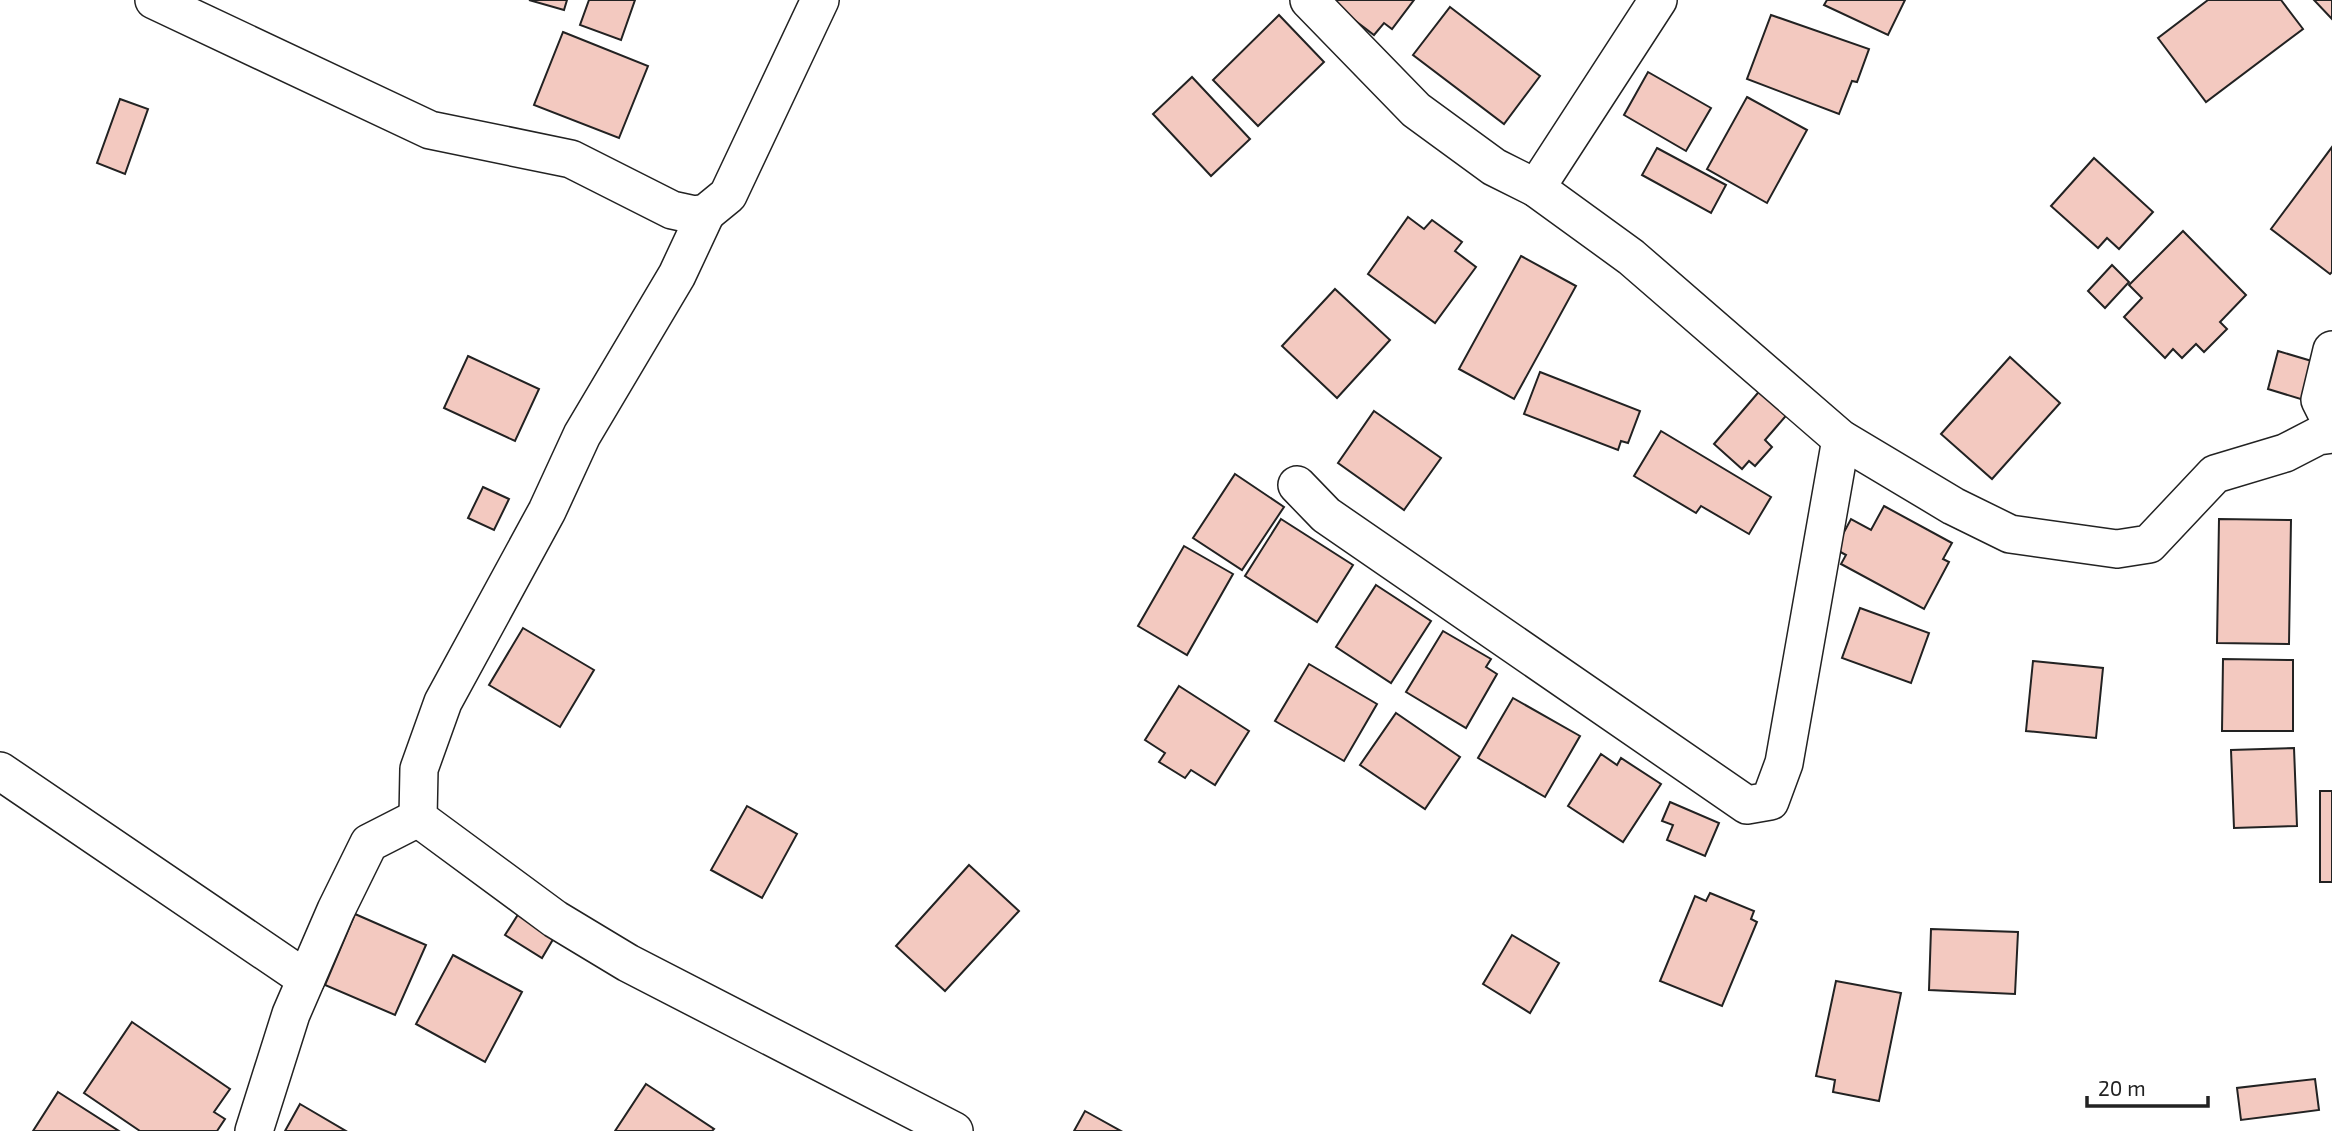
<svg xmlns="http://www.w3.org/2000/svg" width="2332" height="1131" viewBox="0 0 2332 1131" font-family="'Exo 2',sans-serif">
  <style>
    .building { fill: #f3c9c0; stroke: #222; stroke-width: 2 }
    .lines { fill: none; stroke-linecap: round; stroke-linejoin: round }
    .minor-casing { stroke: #222; stroke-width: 40 }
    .minor { stroke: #fff; stroke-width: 37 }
  </style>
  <rect width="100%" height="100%" fill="#fff"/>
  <g class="building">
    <path d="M529 0H567L564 10Z"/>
    <path d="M589 0H635L621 40 580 25Z"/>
    <path d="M1334 0H1414L1392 29 1384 23 1374 35 1332 3Z"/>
    <path d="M1827 0H1905L1888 35 1824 5Z"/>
    <path d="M2208 0H2281L2303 29 2206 102 2158 38Z"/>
    <path d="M2314 0H2332V19Z"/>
    <path d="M1450 7 1540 76 1504 124 1413 55Z"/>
    <path d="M1279 15 1324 62 1258 126 1213 80Z"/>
    <path d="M1771 15 1869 49 1857 82 1852 81 1839 114 1747 79Z"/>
    <path d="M563 32 648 66 619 138 534 105Z"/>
    <path d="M1648 72 1711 108 1686 151 1624 115Z"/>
    <path d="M1192 77 1250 139 1211 176 1153 114Z"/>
    <path d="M1747 97 1807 130 1767 203 1707 169Z"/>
    <path d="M120 99 148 109 125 174 97 163Z"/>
    <path d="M2332 147V272L2330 274 2271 229Z"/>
    <path d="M1657 148 1726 185 1711 213 1642 175Z"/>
    <path d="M2094 158 2153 212 2119 249 2107 238 2098 248 2051 206Z"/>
    <path d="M1408 217 1424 229 1432 220 1462 242 1455 251 1476 267 1435 323 1368 274Z"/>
    <path d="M2183 231 2246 295 2220 322 2227 329 2204 352 2196 344 2182 358 2173 349 2165 358 2124 317 2142 298 2129 285Z"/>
    <path d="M1521 256 1576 286 1514 399 1459 369Z"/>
    <path d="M2112 265 2129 282 2105 308 2088 291Z"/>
    <path d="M1335 289 1390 340 1337 398 1282 346Z"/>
    <path d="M2278 351 2315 362 2304 400 2268 389Z"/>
    <path d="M468 356 539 389 515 441 444 408Z"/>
    <path d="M2010 357 2060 403 1992 479 1941 434Z"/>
    <path d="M1540 372 1640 411 1628 443 1621 441 1618 450 1524 414Z"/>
    <path d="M1763 387 1790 411 1765 440 1772 447 1755 466 1749 461 1742 469 1714 444Z"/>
    <path d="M1374 411 1441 458 1404 510 1338 463Z"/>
    <path d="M1661 431 1771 497 1749 534 1701 506 1696 513 1634 476Z"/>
    <path d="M1235 474 1284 507 1242 570 1193 538Z"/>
    <path d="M483 487 509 499 494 530 468 518Z"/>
    <path d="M1884 506 1952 543 1943 559 1949 562 1924 609 1841 564 1846 555 1835 549 1851 519 1871 530Z"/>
    <path d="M1281 519 1353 565 1317 622 1245 576Z"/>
    <path d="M2219 519 2291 520 2289 644 2217 643Z"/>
    <path d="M1184 546 1233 574 1187 655 1138 626Z"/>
    <path d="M1376 585 1431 621 1391 683 1336 647Z"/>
    <path d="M1860 608 1929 633 1911 683 1842 658Z"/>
    <path d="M523 628 594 670 560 727 489 685Z"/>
    <path d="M1443 631 1491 659 1486 667 1497 674 1466 728 1406 692Z"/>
    <path d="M2223 659 2293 660V731H2222Z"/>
    <path d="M2033 661 2103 668 2096 738 2026 731Z"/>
    <path d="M1309 664 1377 704 1344 761 1275 721Z"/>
    <path d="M1179 686 1249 731 1215 785 1191 770 1185 778 1159 762 1165 753 1145 740Z"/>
    <path d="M1513 698 1580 736 1545 797 1478 758Z"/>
    <path d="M1396 713 1460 757 1425 809 1360 765Z"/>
    <path d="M2294 748 2297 826 2234 828 2231 750Z"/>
    <path d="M1601 754 1617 765 1621 758 1661 784 1623 842 1568 806Z"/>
    <rect x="2320" y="791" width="12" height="91"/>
    <path d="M1670 802 1719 823 1705 856 1667 840 1673 825 1662 821Z"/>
    <path d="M747 806 797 834 762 898 711 870Z"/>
    <path d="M969 865 1019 911 945 991 896 946Z"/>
    <path d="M1710 893 1754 911 1751 919 1757 922 1722 1006 1660 981 1695 896 1706 901Z"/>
    <path d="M519 913 555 936 542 958 505 935Z"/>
    <path d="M355 914 426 945 395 1015 325 985Z"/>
    <path d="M1931 929 2018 932 2015 994 1929 990Z"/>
    <path d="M1512 935 1559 963 1530 1013 1483 984Z"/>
    <path d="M453 955 522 992 485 1062 416 1024Z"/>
    <path d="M1836 981 1901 993 1879 1101 1833 1092 1835 1080 1816 1076Z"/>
    <path d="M132 1022 230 1089 214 1112 225 1119 217 1131H140L84 1093Z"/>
    <path d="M2315 1079 2319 1110 2241 1120 2237 1088Z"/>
    <path d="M646 1084 714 1129 712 1131H615Z"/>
    <path d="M58 1092 119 1131H33Z"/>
    <path d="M300 1104 346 1131H285Z"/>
    <path d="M1085 1111 1121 1131H1074Z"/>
  </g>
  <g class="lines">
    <defs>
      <g id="minor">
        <path d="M154 0 430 130 571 159 672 210 695 215 706 213 728 195 820 0"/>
        <path d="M1309 0 1416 110 1494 167 1536 188 1631 257 1841 439 1953 506 2010 534 2117 549 2149 544 2215 474 2285 453 2318 436 2332 434"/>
        <path d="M1536 188 1658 0"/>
        <path d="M706 213 677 275 582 435 547 511 443 702 419 769 418 818 555 919 628 963 954 1131"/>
        <path d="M2332 350 2320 400 2332 424"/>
        <path d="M1297 485 1326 515 1747 805 1770 801 1784 763 1841 439"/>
        <path d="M0 771 306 979"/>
        <path d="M254 1131 291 1014 336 910 369 843 418 818"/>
      </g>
    </defs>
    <use href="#minor" class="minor-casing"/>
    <use href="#minor" class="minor"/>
  </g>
  <path d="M2087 1096v10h121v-10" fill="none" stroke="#222222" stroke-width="3.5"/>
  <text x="2098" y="1096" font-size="21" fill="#222222" stroke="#ffffff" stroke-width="5" paint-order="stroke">20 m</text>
</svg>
